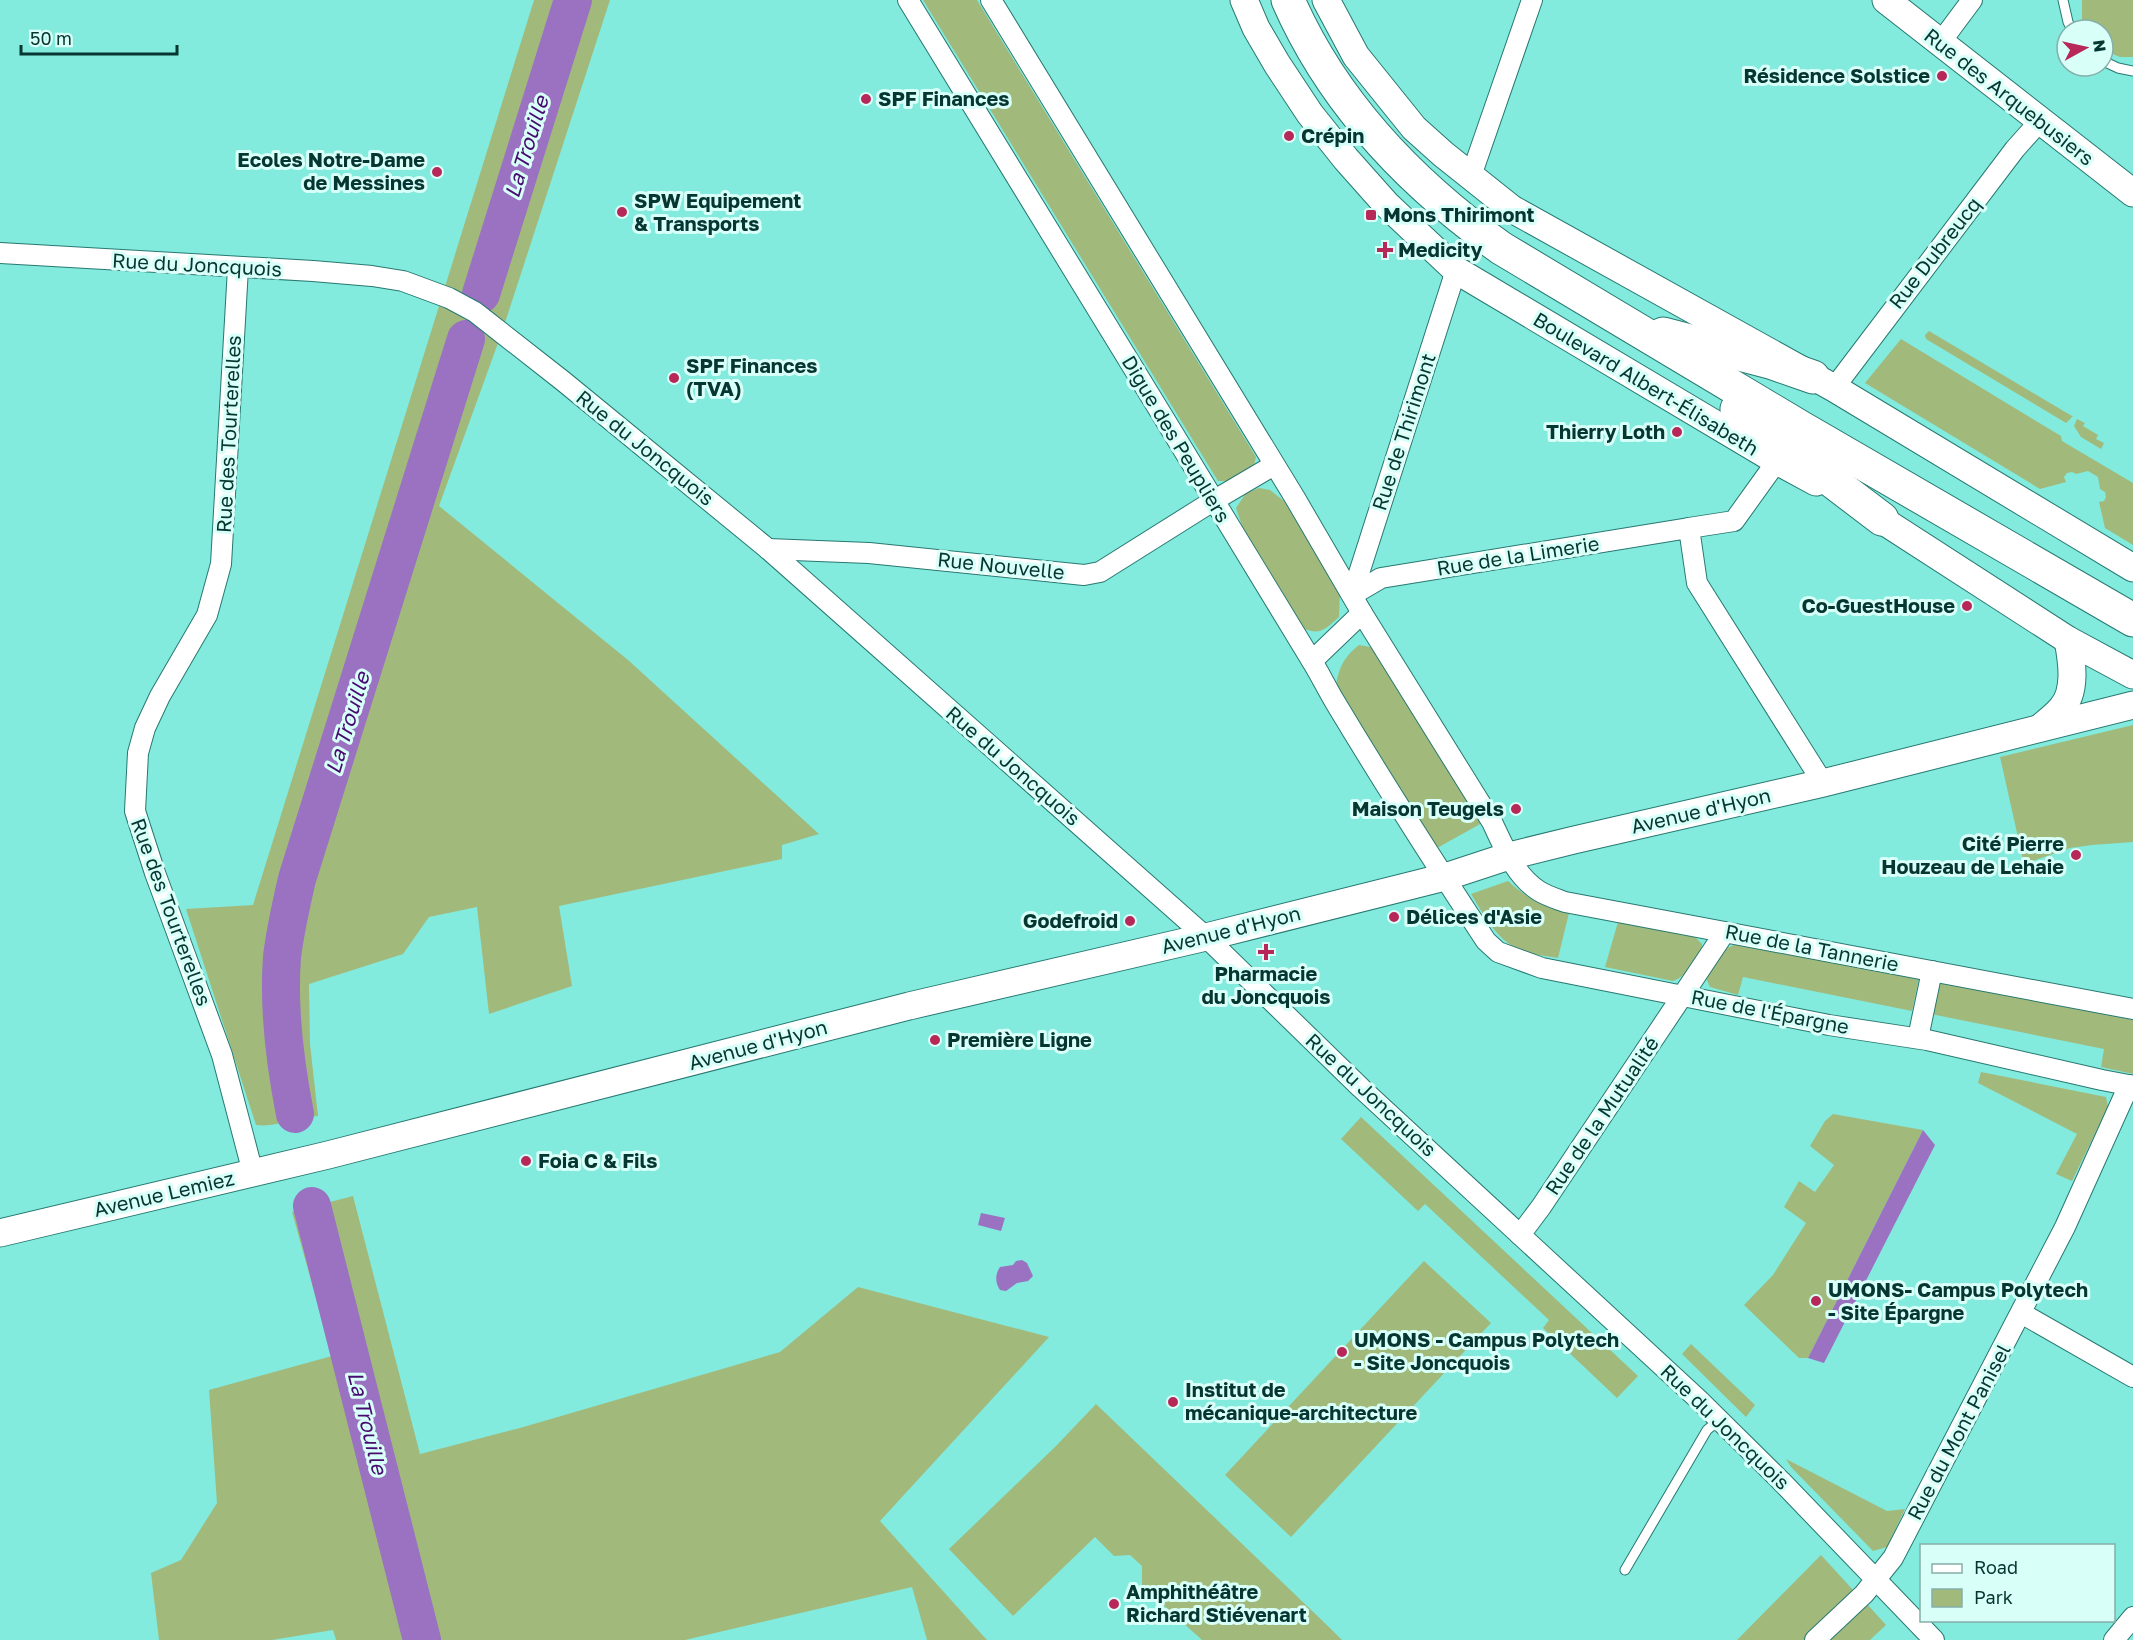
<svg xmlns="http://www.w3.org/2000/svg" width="2133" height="1640" viewBox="0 0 2133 1640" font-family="'Golos Text',sans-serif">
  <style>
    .green { fill: #a1ba7c }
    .water { fill: #9a72c1 }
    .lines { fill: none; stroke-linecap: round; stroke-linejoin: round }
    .river { stroke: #9a72c1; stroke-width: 38 }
    .lane-casing { stroke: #277971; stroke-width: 11 }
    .street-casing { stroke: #277971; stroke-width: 22 }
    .secondary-casing { stroke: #277971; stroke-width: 29 }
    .highway-casing { stroke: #277971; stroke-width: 35 }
    .lane { stroke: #fff; stroke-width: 9 }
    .street { stroke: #fff; stroke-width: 20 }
    .secondary { stroke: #fff; stroke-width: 27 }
    .highway { stroke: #fff; stroke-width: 33 }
    .poi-dot { fill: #b72859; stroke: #d9fff9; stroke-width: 2 }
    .labels { text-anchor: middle; stroke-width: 6; stroke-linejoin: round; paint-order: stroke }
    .poi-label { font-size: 20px; font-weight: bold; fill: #063631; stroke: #d9fff9; text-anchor: start }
    .street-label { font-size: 20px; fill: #063631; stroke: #d9fff9 }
    .water-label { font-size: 21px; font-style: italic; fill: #470b6f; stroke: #d9fff9 }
  </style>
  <rect width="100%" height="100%" fill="#83eade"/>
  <g class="green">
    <path d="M534 0H610L502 332 439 506 628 660 819 834 782 845V859L559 906 572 986 489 1014 477 907 429 917 403 954 309 984 310 1044 318 1116C297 1116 277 1128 256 1125L186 909 253 905Z"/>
    <path d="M923 0H977L1256 457 1253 469 1230 481H1218Z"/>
    <path d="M2082 0H2133V57H2120L2103 50V30H2085L2082 19Z"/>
    <path d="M1929 331 2072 416H2073L2066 423 1926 339 1925 335Z"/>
    <path d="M1901 339 2061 436 2062 441 2133 483V545L2105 528 2099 502 2104 501 2106 497 2105 492 2100 489 2098 477 2088 471 2076 474 2072 472 2067 473 2064 477 2066 482 2040 489 1865 383Z"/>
    <path d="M2077 419 2085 423 2083 426 2098 435 2096 439 2104 443 2101 449 2081 437 2074 426Z"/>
    <path d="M1259 488 1270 490 1284 501 1340 593 1339 617C1325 629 1321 636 1302 628L1242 526 1236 508 1246 493Z"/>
    <path d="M1359 645 1376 648 1482 823 1437 848 1336 685C1339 667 1344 657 1359 645Z"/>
    <path d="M2133 725V842L2092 845 2070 848 2024 864 2000 757Z"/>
    <path d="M1508 881C1527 898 1544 908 1569 913L1558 958C1548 956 1536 955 1525 952 1498 943 1485 917 1471 894Z"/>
    <path d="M1618 922 1695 937 1702 944C1702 960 1686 976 1673 981L1605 967Z"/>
    <path d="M1737 944 1919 978 1912 1011 1743 977 1738 995 1710 987 1706 978 1724 949Z"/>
    <path d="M1938 979 2133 1020V1074L2101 1067 2104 1049 1931 1014Z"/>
    <path d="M1981 1072 2106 1097 2108 1107 2072 1181 2056 1174 2077 1134 1978 1083Z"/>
    <path d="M1833 1114 1923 1130 1808 1358H1799L1744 1305 1773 1275 1806 1223 1784 1207 1799 1181 1815 1192 1834 1165 1810 1146 1825 1121Z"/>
    <path d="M1361 1117 1638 1376 1617 1398 1543 1328 1549 1320 1425 1204 1418 1211 1341 1139Z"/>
    <path d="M353 1196 420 1454 520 1428 780 1352 858 1287 1049 1337 880 1521 987 1640H927L912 1587 685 1640H336L333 1630 272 1640H159L151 1573 181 1560 217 1503 209 1390 332 1356 292 1212Z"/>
    <path d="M1424 1261 1491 1323 1291 1537 1225 1475Z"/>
    <path d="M1691 1344 1755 1405 1746 1417 1682 1354Z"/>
    <path d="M1096 1404 1331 1629 1342 1640H1202L1142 1586V1566L1130 1555 1114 1556 1095 1537 1013 1616 949 1549 1056 1446Z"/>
    <path d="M1786 1459 1887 1511 1905 1509 1887 1547 1873 1551 1791 1467Z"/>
    <path d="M1821 1555 1854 1591 1805 1640H1737Z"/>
    <path d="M1867 1604 1886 1625 1870 1640H1827Z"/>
  </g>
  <g class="water">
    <path d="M1923 1130 1935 1145 1824 1363 1808 1358Z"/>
    <path d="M981 1213 1005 1218 1001 1231 978 1225Z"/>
    <path d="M1022 1260 1027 1263 1033 1276 1028 1281 1017 1283 1006 1291 1000 1290C995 1283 995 1274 1000 1267L1013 1265 1016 1261Z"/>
  </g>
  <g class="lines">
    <g class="river">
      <path d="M481 294 573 0"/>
      <path d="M295 1114C285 1063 278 1010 282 957 285 931 291 905 297 879L466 339"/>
      <path d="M312 1206 422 1640"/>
    </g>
    <defs>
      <g id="lane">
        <path d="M2063 0 2068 22 2072 30"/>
        <path d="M2103 61 2118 68 2133 71"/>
        <path d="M1625 1570 1707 1430 1719 1420"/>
      </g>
      <g id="street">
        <path d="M908 0C1042 220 1177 438 1310 658 1319 672 1326 687 1335 702 1383 782 1434 862 1486 941L1498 952 1542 968 1829 1025 1927 1040 2102 1080 2133 1086"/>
        <path d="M991 0 1295 498 1362 613 1492 822C1504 847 1515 876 1539 891 1547 896 1557 899 1565 902L2133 1009"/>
        <path d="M1940 43 1972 0"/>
        <path d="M1471 176 1532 0"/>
        <path d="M0 253 313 271 372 276 403 281 449 298 475 312 563 381 768 549 1206 937 1361 1088 1699 1400 1781 1481 1934 1640"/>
        <path d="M238 268 221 564 207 615 160 696 145 728 138 753 135 811 155 873 222 1055 253 1173"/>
        <path d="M1834 388 2015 149 2040 121"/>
        <path d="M1689 528 1734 521 1777 461"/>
        <path d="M768 549 869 553 1084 575 1100 572 1213 501 1274 465"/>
        <path d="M1352 595 1381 578 1689 528 1697 583 1823 783"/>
        <path d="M1352 595 1456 270"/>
        <path d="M1312 661 1362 613"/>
        <path d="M1918 1038 1932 971"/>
        <path d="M1520 1235 1541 1207 1725 932"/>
        <path d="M2021 1313 2133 1377"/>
        <path d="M1815 1640 1864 1594 1893 1558 2065 1227 2129 1085"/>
        <path d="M2114 1640 2133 1617"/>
      </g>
      <g id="secondary">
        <path d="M1244 0 1256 28 1277 64 1310 114 1346 159 1386 204 1456 270 1777 461 1816 482"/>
        <path d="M1326 0 1356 56 1414 128 1443 154 1512 209 1834 388 2133 568"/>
        <path d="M1886 0 2133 193"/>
        <path d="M1865 509 2068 640 2133 675"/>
        <path d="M2040 728C2047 722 2055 716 2061 709 2077 692 2072 661 2068 640"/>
        <path d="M0 1233 328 1155 909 1006 1206 937 1445 877 1509 856 1574 840 1823 783 2133 705"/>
      </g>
      <g id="highway">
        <path d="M1288 0C1333 103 1410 183 1501 248L1800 427 2133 620"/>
        <path d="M1663 334 1770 362 1813 377"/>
        <path d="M1737 409 1882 519"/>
      </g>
    </defs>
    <use href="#lane" class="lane-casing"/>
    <use href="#street" class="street-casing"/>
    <use href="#secondary" class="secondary-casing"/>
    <use href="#highway" class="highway-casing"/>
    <use href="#lane" class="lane"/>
    <use href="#street" class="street"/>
    <use href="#secondary" class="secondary"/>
    <use href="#highway" class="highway"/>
  </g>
  <g class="poi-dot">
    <circle cx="1942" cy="76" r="6"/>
    <circle cx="866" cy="99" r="6"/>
    <circle cx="1289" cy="136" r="6"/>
    <circle cx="437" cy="172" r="6"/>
    <circle cx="622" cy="212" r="6"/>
    <rect x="1365" y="209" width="12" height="12" rx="3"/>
    <path d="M1382 241h6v6h6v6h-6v6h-6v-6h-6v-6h6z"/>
    <circle cx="674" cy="378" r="6"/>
    <circle cx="1677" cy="432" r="6"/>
    <circle cx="1967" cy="606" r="6"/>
    <circle cx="1516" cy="809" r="6"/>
    <circle cx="2076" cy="855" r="6"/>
    <circle cx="1394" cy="917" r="6"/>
    <circle cx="1130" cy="921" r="6"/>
    <path d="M1263 943h6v6h6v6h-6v6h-6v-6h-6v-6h6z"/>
    <circle cx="935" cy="1040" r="6"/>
    <circle cx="526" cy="1161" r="6"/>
    <circle cx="1816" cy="1301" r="6"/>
    <circle cx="1342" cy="1352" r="6"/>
    <circle cx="1173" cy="1402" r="6"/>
    <circle cx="1114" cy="1604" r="6"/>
  </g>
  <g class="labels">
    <g class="poi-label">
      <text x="1930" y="83" text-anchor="end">Résidence Solstice</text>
      <text x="878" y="106">SPF Finances</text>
      <text x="1301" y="143">Crépin</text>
      <text x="425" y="167" text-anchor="end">Ecoles Notre-Dame<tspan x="425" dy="23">de Messines</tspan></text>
      <text x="634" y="208">SPW Equipement<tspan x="634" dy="23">&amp; Transports</tspan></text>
      <text x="1383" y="222">Mons Thirimont</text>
      <text x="1398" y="257">Medicity</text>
      <text x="686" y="373">SPF Finances<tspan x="686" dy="23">(TVA)</tspan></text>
      <text x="1665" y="439" text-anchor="end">Thierry Loth</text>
      <text x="1955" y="613" text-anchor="end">Co-GuestHouse</text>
      <text x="1504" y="816" text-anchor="end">Maison Teugels</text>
      <text x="2064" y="851" text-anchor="end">Cité Pierre<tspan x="2064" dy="23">Houzeau de Lehaie</tspan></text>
      <text x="1406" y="924">Délices d'Asie</text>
      <text x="1118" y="928" text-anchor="end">Godefroid</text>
      <text x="1266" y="981" text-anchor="middle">Pharmacie<tspan x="1266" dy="23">du Joncquois</tspan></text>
      <text x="947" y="1047">Première Ligne</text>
      <text x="538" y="1168">Foia C &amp; Fils</text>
      <text x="1828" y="1297">UMONS- Campus Polytech<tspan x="1828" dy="23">- Site Épargne</tspan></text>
      <text x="1354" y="1347">UMONS - Campus Polytech<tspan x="1354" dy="23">- Site Joncquois</tspan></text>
      <text x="1185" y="1397">Institut de<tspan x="1185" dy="23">mécanique-architecture</tspan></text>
      <text x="1126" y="1599">Amphithéâtre<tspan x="1126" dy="23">Richard Stiévenart</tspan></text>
    </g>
    <g class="street-label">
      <text transform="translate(2009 97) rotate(38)" y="7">Rue des Arquebusiers</text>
      <text transform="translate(1935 253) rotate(-52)" y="7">Rue Dubreucq</text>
      <text transform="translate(197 265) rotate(3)" y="7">Rue du Joncquois</text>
      <text transform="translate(1646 384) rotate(31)" y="7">Boulevard Albert-Élisabeth</text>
      <text transform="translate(1404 432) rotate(-72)" y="7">Rue de Thirimont</text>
      <text transform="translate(229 434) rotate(-87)" y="7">Rue des Tourterelles</text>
      <text transform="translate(1176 439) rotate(59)" y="7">Digue des Peupliers</text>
      <text transform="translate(645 448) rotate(39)" y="7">Rue du Joncquois</text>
      <text transform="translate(1518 556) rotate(-9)" y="7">Rue de la Limerie</text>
      <text transform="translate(1001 566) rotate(6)" y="7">Rue Nouvelle</text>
      <text transform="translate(1013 766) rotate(41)" y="7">Rue du Joncquois</text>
      <text transform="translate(1701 811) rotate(-13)" y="7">Avenue d'Hyon</text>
      <text transform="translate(171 912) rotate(70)" y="7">Rue des Tourterelles</text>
      <text transform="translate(1231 930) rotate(-14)" y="7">Avenue d'Hyon</text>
      <text transform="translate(1812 948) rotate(11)" y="7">Rue de la Tannerie</text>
      <text transform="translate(1770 1012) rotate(11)" y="7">Rue de l'Épargne</text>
      <text transform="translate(758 1045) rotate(-15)" y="7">Avenue d'Hyon</text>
      <text transform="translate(1371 1095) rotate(43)" y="7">Rue du Joncquois</text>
      <text transform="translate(1602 1116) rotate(-56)" y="7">Rue de la Mutualité</text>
      <text transform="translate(164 1194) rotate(-13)" y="7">Avenue Lemiez</text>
      <text transform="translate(1725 1427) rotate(44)" y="7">Rue du Joncquois</text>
      <text transform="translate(1959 1432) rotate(-62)" y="7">Rue du Mont Panisel</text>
    </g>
    <g class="water-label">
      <text transform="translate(527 147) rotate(-73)" y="7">La Trouille</text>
      <text transform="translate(348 723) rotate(-73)" y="7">La Trouille</text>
      <text transform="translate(367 1423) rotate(76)" y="7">La Trouille</text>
    </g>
  </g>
  <rect x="1920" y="1544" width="195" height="78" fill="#d9fff9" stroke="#85afa9" stroke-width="1.5"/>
  <rect x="1932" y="1564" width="30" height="9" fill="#ffffff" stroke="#85afa9" stroke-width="1.5"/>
  <text x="1974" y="1574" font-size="18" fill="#063631">Road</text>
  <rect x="1932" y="1589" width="30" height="18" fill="#a1ba7c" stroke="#85afa9" stroke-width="1.5"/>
  <text x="1974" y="1604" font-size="18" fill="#063631">Park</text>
  <g transform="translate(2085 48) rotate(82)"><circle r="28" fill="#d9fff9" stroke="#85afa9" stroke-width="1.5"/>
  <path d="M0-4.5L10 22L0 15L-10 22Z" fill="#b72859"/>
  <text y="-9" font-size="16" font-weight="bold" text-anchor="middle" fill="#063631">N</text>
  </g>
  <path d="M21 45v9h156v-9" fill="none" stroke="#063631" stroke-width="3"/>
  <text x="30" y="45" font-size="18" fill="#063631" stroke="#d9fff9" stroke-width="4.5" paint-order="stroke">50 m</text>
</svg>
